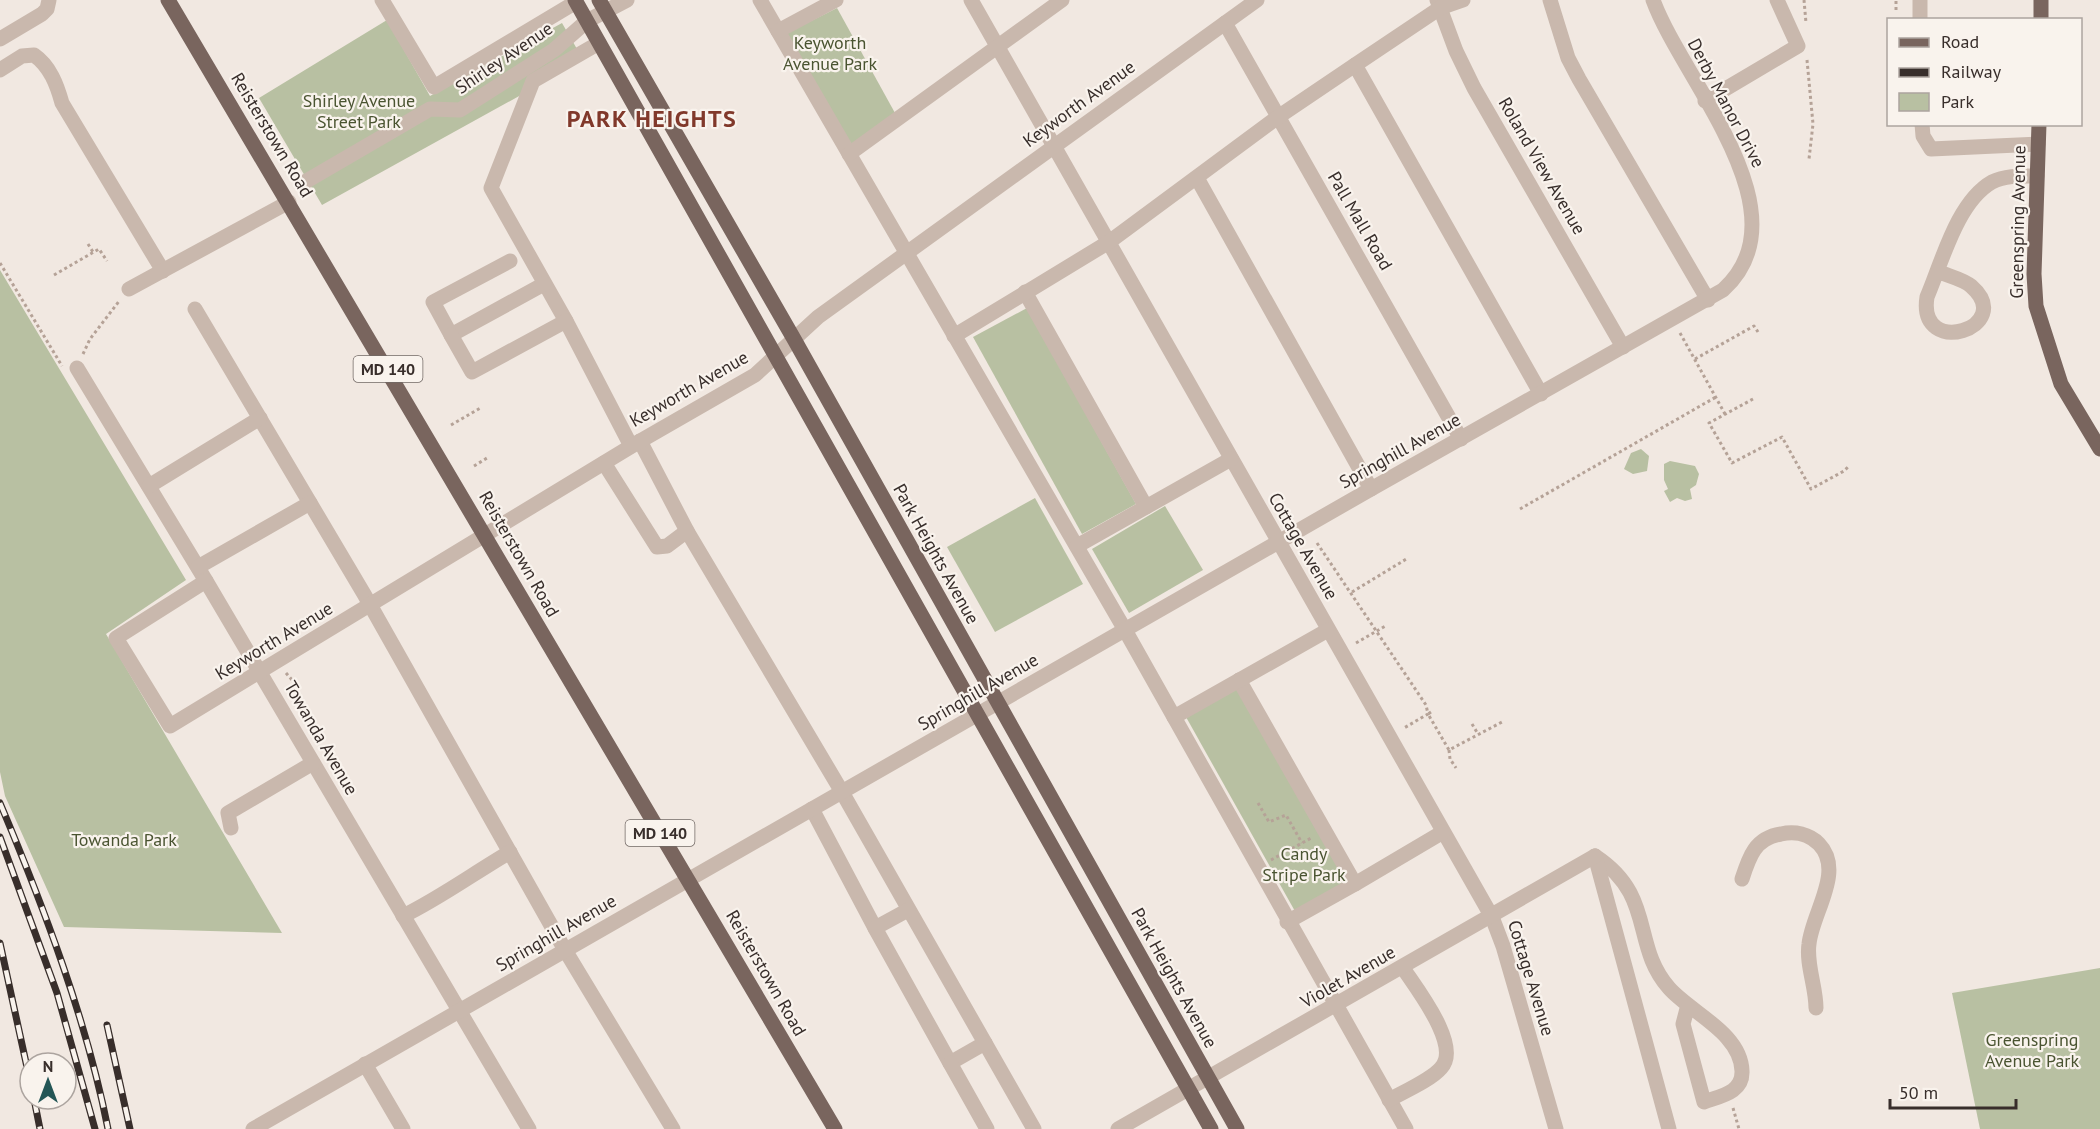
<svg xmlns="http://www.w3.org/2000/svg" width="2100" height="1129" viewBox="0 0 2100 1129" font-family="'PT Sans',sans-serif">
  <style>
    .green { fill: #b8c0a2 }
    .lines { fill: none; stroke-linecap: round; stroke-linejoin: round }
    .path { stroke: #b5a297; stroke-width: 3; stroke-dasharray: 3 3; stroke-linecap: butt }
    .minor { stroke: #c9b8ad; stroke-width: 15 }
    .major { stroke: #79655e; stroke-width: 15 }
    .rail-casing { stroke: #382e2b; stroke-width: 7 }
    .rail { stroke: #f9f3ed; stroke-width: 4.5; stroke-dasharray: 14; stroke-linecap: butt }
    .labels { text-anchor: middle; stroke-width: 4.5; stroke-linejoin: round; paint-order: stroke }
    .shield { fill: #f9f3ed; stroke: #726965; stroke-width: 1.5 }
    .shield-label { font-size: 16px; font-weight: bold; fill: #382e2b }
    .park-label { font-size: 18px; fill: #4a5431; stroke: #f9f3ed }
    .street-label { font-size: 18px; fill: #382e2b; stroke: #f9f3ed }
    .district-label { font-size: 24px; font-weight: bold; letter-spacing: 1.5px; fill: #81392b; stroke: #f9f3ed }
  </style>
  <rect width="100%" height="100%" fill="#f1e8e1"/>
  <g class="green">
    <path d="M837 8 895 113 849 146 787 33Z"/>
    <path d="M387 20 430 96 562 23 577 49 521 95 322 205 259 98Z"/>
    <path d="M0 270 186 580 106 634 282 933 64 927 5 796 0 772Z"/>
    <path d="M1027 308 1136 504 1082 534 973 337Z"/>
    <path d="M1641 449 1649 456 1647 471 1633 474 1624 469 1631 453Z"/>
    <path d="M1670 461 1695 466 1699 474 1696 485 1690 489 1692 499 1685 501 1677 498 1670 502 1664 491 1668 489 1664 480V464Z"/>
    <path d="M1035 498 1083 584 995 632 947 547Z"/>
    <path d="M1165 506 1203 570 1129 613 1092 549Z"/>
    <path d="M1237 688 1349 883 1296 913 1186 717Z"/>
    <path d="M2100 968V1129H1980L1952 993Z"/>
  </g>
  <g class="lines">
    <g class="path">
      <path d="M1804 0 1806 23"/>
      <path d="M1896 10V0"/>
      <path d="M1807 60 1813 124 1809 159"/>
      <path d="M88 244 93 252"/>
      <path d="M0 263 62 366"/>
      <path d="M54 275 99 249 107 261"/>
      <path d="M1680 333 1725 414"/>
      <path d="M83 354 90 339 120 300"/>
      <path d="M1695 359 1754 326 1758 332"/>
      <path d="M1753 399 1709 423 1732 463 1782 437 1811 489 1844 471 1849 466"/>
      <path d="M451 425 482 407"/>
      <path d="M474 466 487 458"/>
      <path d="M1520 509 1716 397"/>
      <path d="M1317 543 1426 705 1428 714 1404 728"/>
      <path d="M1352 592 1408 558"/>
      <path d="M1356 643 1387 625"/>
      <path d="M286 673 292 680"/>
      <path d="M1431 712 1428 714 1449 750 1502 722"/>
      <path d="M1472 724 1478 734"/>
      <path d="M1449 750 1450 759 1456 768"/>
      <path d="M1258 803 1269 822 1286 815 1302 843"/>
      <path d="M1271 860 1313 837"/>
      <path d="M1733 1108 1739 1129"/>
    </g>
    <g class="minor">
      <path d="M382 0 434 87 576 2"/>
      <path d="M760 0 1125 630 1406 1129"/>
      <path d="M971 0 1492 917 1503 946 1556 1129"/>
      <path d="M1437 0 1456 51 1474 88 1623 347"/>
      <path d="M1550 0 1568 58 1579 79 1708 300"/>
      <path d="M1920 0V20"/>
      <path d="M1225 23 1461 439"/>
      <path d="M778 31 836 0"/>
      <path d="M0 39 42 14 47 9 49 0"/>
      <path d="M599 43 533 81 491 188 566 321 631 446"/>
      <path d="M1355 65 1541 394"/>
      <path d="M0 70 22 56 34 55C50 66 57 85 62 103L163 271"/>
      <path d="M1705 101 1798 46 1777 0"/>
      <path d="M1922 124 1923 136 1931 149 2038 144"/>
      <path d="M849 154 1062 0"/>
      <path d="M1197 178 1371 489"/>
      <path d="M303 183 430 109 460 110 554 50 587 21 627 0"/>
      <path d="M510 261 433 302 451 335 544 284"/>
      <path d="M1937 271C1948 276 1963 279 1971 286 2018 327 1917 360 1927 297 1942 262 1957 202 1992 182 2006 175 2022 176 2037 176"/>
      <path d="M129 289 289 202"/>
      <path d="M1025 292 1146 507"/>
      <path d="M195 309 364 594 565 950 673 1129"/>
      <path d="M451 335 472 372 566 321"/>
      <path d="M954 336 1109 242 1278 117 1355 65 1440 8 1463 0"/>
      <path d="M77 368 206 581 529 1129"/>
      <path d="M640 441 687 531 842 792 1034 1129"/>
      <path d="M604 463 657 547 667 546 687 531"/>
      <path d="M149 486 260 418"/>
      <path d="M1077 546 1231 459"/>
      <path d="M198 567 310 503"/>
      <path d="M206 581 116 638 170 726 635 444 755 375 818 317 1257 0"/>
      <path d="M1239 680 1355 884 1287 922"/>
      <path d="M1174 717 1328 630"/>
      <path d="M812 809 875 928"/>
      <path d="M231 828 228 813 313 763"/>
      <path d="M1595 856C1656 896 1631 945 1669 988 1691 1013 1741 1033 1742 1071 1743 1093 1720 1096 1704 1102L1683 1024 1688 1005"/>
      <path d="M1595 856 1669 1129"/>
      <path d="M1742 879C1749 857 1755 838 1781 834 1795 831 1809 834 1819 844 1845 871 1812 913 1809 944 1806 964 1816 987 1816 1008"/>
      <path d="M1355 884 1443 832"/>
      <path d="M908 910 875 928 950 1063 985 1043"/>
      <path d="M403 916C440 898 474 873 510 852"/>
      <path d="M950 1063 987 1129"/>
      <path d="M365 1064 403 1129"/>
      <path d="M1389 1100C1403 1092 1431 1080 1441 1068 1462 1046 1416 988 1403 968"/>
      <path d="M253 1129 1371 489 1723 290C1808 213 1682 80 1653 0"/>
      <path d="M1118 1129 1595 856"/>
    </g>
    <g class="major">
      <path d="M168 0 835 1129"/>
      <path d="M575 0 1211 1129"/>
      <path d="M599 0 794 339 1237 1129"/>
      <path d="M2041 0V20"/>
      <path d="M2039 124 2034 274 2036 306 2061 384 2100 449"/>
    </g>
    <defs>
      <g id="rail">
        <path d="M0 803C43 905 87 1021 108 1129"/>
        <path d="M0 837 57 993 95 1129"/>
        <path d="M0 943 30 1081"/>
        <path d="M107 1025 130 1129"/>
        <path d="M34 1099 40 1129"/>
      </g>
    </defs>
    <use href="#rail" class="rail-casing"/>
    <use href="#rail" class="rail"/>
  </g>
  <g class="labels">
    <g class="shield">
      <rect x="353.5" y="356" width="69" height="26" rx="4.5"/>
      <rect x="625.5" y="820" width="69" height="26" rx="4.5"/>
    </g>
    <g class="shield-label">
      <text x="388" y="375">MD 140</text>
      <text x="660" y="839">MD 140</text>
    </g>
    <g class="park-label">
      <text x="830" y="49">Keyworth<tspan x="830" dy="21">Avenue Park</tspan></text>
      <text x="359" y="107">Shirley Avenue<tspan x="359" dy="21">Street Park</tspan></text>
      <text x="124" y="846">Towanda Park</text>
      <text x="1304" y="860">Candy<tspan x="1304" dy="21">Stripe Park</tspan></text>
      <text x="2032" y="1046">Greenspring<tspan x="2032" dy="21">Avenue Park</tspan></text>
    </g>
    <g class="street-label">
      <text transform="translate(504 58) rotate(-34)" y="6">Shirley Avenue</text>
      <text transform="translate(1726 103) rotate(62)" y="6">Derby Manor Drive</text>
      <text transform="translate(1079 104) rotate(-36)" y="6">Keyworth Avenue</text>
      <text transform="translate(272 135) rotate(59)" y="6">Reisterstown Road</text>
      <text transform="translate(1542 166) rotate(60)" y="6">Roland View Avenue</text>
      <text transform="translate(1360 221) rotate(60)" y="6">Pall Mall Road</text>
      <text transform="translate(2018 222) rotate(-89)" y="6">Greenspring Avenue</text>
      <text transform="translate(689 389) rotate(-30)" y="6">Keyworth Avenue</text>
      <text transform="translate(1400 451) rotate(-29)" y="6">Springhill Avenue</text>
      <text transform="translate(1303 546) rotate(60)" y="6">Cottage Avenue</text>
      <text transform="translate(519 554) rotate(60)" y="6">Reisterstown Road</text>
      <text transform="translate(936 554) rotate(61)" y="6">Park Heights Avenue</text>
      <text transform="translate(274 641) rotate(-31)" y="6">Keyworth Avenue</text>
      <text transform="translate(978 692) rotate(-30)" y="6">Springhill Avenue</text>
      <text transform="translate(321 738) rotate(60)" y="6">Towanda Avenue</text>
      <text transform="translate(556 933) rotate(-30)" y="6">Springhill Avenue</text>
      <text transform="translate(766 973) rotate(60)" y="6">Reisterstown Road</text>
      <text transform="translate(1348 977) rotate(-30)" y="6">Violet Avenue</text>
      <text transform="translate(1174 978) rotate(61)" y="6">Park Heights Avenue</text>
      <text transform="translate(1531 978) rotate(73)" y="6">Cottage Avenue</text>
    </g>
    <g class="district-label">
      <text x="652" y="127">PARK HEIGHTS</text>
    </g>
  </g>
  <rect x="1887" y="18" width="195" height="108" fill="#f9f3ed" stroke="#aca49f" stroke-width="1.5"/>
  <rect x="1899" y="38" width="30" height="9" fill="#79655e" stroke="#aca49f" stroke-width="1.5"/>
  <text x="1941" y="48" font-size="18" fill="#382e2b">Road</text>
  <rect x="1899" y="68" width="30" height="9" fill="#382e2b" stroke="#aca49f" stroke-width="1.5"/>
  <text x="1941" y="78" font-size="18" fill="#382e2b">Railway</text>
  <rect x="1899" y="93" width="30" height="18" fill="#b8c0a2" stroke="#aca49f" stroke-width="1.5"/>
  <text x="1941" y="108" font-size="18" fill="#382e2b">Park</text>
  <g transform="translate(48 1081)"><circle r="28" fill="#f9f3ed" stroke="#aca49f" stroke-width="1.5"/>
  <path d="M0-4.5L10 22L0 15L-10 22Z" fill="#245656"/>
  <text y="-9" font-size="16" font-weight="bold" text-anchor="middle" fill="#382e2b">N</text>
  </g>
  <path d="M1890 1099v9h126v-9" fill="none" stroke="#382e2b" stroke-width="3"/>
  <text x="1899" y="1099" font-size="18" fill="#382e2b" stroke="#f9f3ed" stroke-width="4.5" paint-order="stroke">50 m</text>
</svg>
